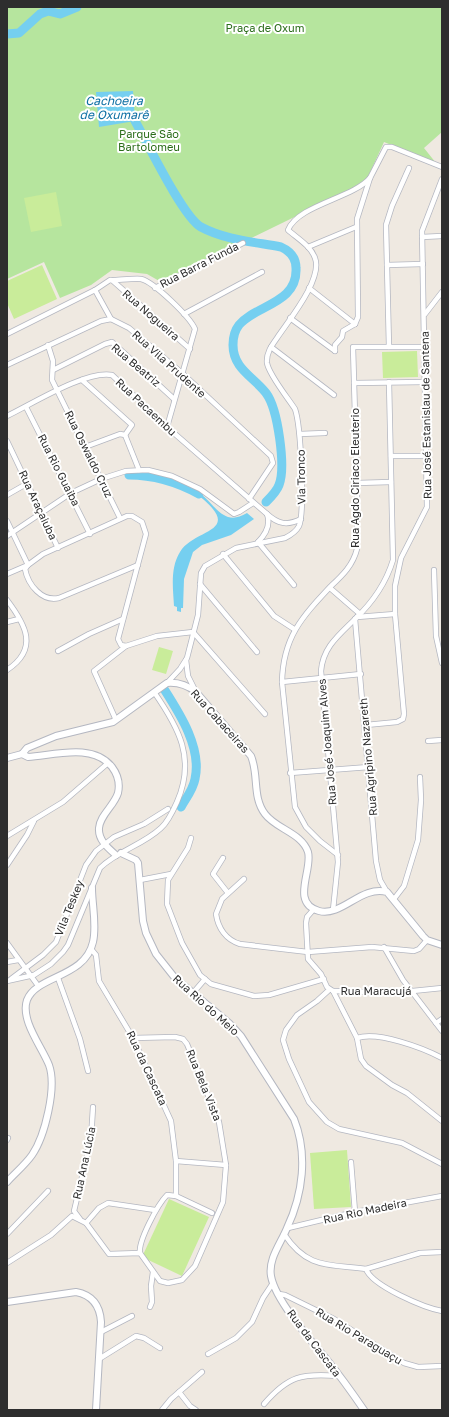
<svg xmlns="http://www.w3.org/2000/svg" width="449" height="1417" viewBox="0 0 449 1417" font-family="'Golos Text',sans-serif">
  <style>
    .green { fill: #b6e59e }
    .pitch { fill: #c9ec9a }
    .water { fill: #75cff0 }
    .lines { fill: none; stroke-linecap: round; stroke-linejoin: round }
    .river { stroke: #75cff0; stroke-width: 9 }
    .minor-casing { stroke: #b4b7c1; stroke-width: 6 }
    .secondary-casing { stroke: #b4b7c1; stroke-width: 8 }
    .minor { stroke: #fff; stroke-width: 4.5 }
    .secondary { stroke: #fff; stroke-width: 6 }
    .labels { text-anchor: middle; stroke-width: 4; stroke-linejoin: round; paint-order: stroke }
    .park-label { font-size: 11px; fill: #2c6e1b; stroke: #fff }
    .street-label { font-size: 11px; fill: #2e2e2e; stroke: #fff }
    .water-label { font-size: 12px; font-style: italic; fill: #0d6fa3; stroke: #fff }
  </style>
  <rect width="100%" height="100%" fill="#efe9e1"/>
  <path class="green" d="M7 7H442V132L424 148 436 163 384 142 368 177 362 184 161 282 147 274 112 270 91 285 60 298 44 262 7 279Z"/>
  <g class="pitch">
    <path d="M56 192 62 226 31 232 24 198Z"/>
    <path d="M42 265 57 299 14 319 7 303V281Z"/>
    <path d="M417 351 418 377 383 378 382 352Z"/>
    <path d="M159 647 173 651 166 674 152 670Z"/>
    <path d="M347 1150 351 1207 314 1209 310 1153Z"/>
    <path d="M169 1199 209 1217 182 1276 142 1257Z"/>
  </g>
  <g class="water">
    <path d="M133 91 135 121 99 127 96 92Z"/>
    <path d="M200 493C216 506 224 527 247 513L254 519 231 535 202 545 193 552 184 579 183 608H181V612L177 611V607L174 606C173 588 170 568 180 552 194 528 246 533 198 495Z"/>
  </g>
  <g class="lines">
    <g class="river">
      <path d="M7 34 19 33 40 14 48 11 60 14 77 7"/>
      <path d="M135 121C147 142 183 217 201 227 225 240 255 242 281 247 290 251 296 257 296 268 298 304 255 305 239 325 235 330 233 338 233 345 233 369 254 377 266 393 278 409 286 467 279 485 277 491 271 497 266 502"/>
      <path d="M129 475C155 475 177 482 199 494"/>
      <path d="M164 689C180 714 202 748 195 779 193 790 186 798 181 807"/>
    </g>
    <defs>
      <g id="minor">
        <path d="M422 237 442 236"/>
        <path d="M308 247 356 227"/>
        <path d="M387 265 423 264"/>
        <path d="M113 281 190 349"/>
        <path d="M155 288 243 243"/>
        <path d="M309 288 355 324"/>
        <path d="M95 290 111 319"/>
        <path d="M184 314 262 272"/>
        <path d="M425 314 442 292"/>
        <path d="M290 318 335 351"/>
        <path d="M355 324 358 317 357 219 370 178 386 147H392L442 167"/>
        <path d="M7 334 95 290 110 280C113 281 133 278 141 279 154 282 190 317 195 329L167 427"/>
        <path d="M48 345 53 361 52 380 120 518"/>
        <path d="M271 347 334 395"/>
        <path d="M389 347 386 225 392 206 409 168"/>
        <path d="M335 351V345L342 337 343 331 355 324"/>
        <path d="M7 365 101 321 111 319 129 328 183 374 271 456 273 463 249 499"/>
        <path d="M53 370 105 344 112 342 174 399"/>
        <path d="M82 380 132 425 125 435 120 434 85 447"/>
        <path d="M354 383 425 382"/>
        <path d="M26 407 90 534"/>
        <path d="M7 416C32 404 86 370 112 375L167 427 267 514C271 525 266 534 258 542"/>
        <path d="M300 434 325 433"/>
        <path d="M125 435 139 470"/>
        <path d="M7 441 58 548"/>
        <path d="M391 456H426"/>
        <path d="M357 483 391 482"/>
        <path d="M7 495 28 483"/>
        <path d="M267 514C278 524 287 526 301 519"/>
        <path d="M7 521 28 565 25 569C28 585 42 602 59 598L138 565"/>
        <path d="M7 536 71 493 101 479 126 471 148 470 172 476 200 489 234 514 239 512 253 503"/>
        <path d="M258 542 294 585"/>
        <path d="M223 554 274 616 294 629"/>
        <path d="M434 570 436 636 442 663"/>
        <path d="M7 574 28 565 43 554 127 516H132L142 522 146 534 118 639 121 645 126 646"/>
        <path d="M200 584 257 652"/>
        <path d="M330 588 360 614"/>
        <path d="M7 600C26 625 39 649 7 670"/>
        <path d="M357 617 395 614"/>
        <path d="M355 619 376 861 380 880 387 892"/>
        <path d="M7 622 19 619"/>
        <path d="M58 651 89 634 123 619"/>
        <path d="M186 660 188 676 195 690"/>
        <path d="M282 682 361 674"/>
        <path d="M167 683 180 669 187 658 198 615 201 573 205 566 236 548 285 538C291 535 296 532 299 526 305 512 301 426 295 409 288 398 269 375 267 363 266 353 272 345 277 338 289 320 323 279 315 258 311 246 297 238 288 230 298 205 353 198 370 178"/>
        <path d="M116 720 94 671 126 646 157 636 193 632 265 714"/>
        <path d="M366 725 397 722 403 719 404 714 395 614V586L401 558 427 507 422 231 442 179"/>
        <path d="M428 741 442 740"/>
        <path d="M290 773 369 767"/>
        <path d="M7 836 63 802 108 763"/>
        <path d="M191 838 188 848 168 880 167 904 182 943 200 975 211 984 254 996 269 995 324 979"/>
        <path d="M338 855 320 841 306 827 295 807 282 682C283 637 302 617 331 586 343 575 353 565 357 549V483L353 347H424"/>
        <path d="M223 858 213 874 228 893"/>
        <path d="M7 865 27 835 34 821"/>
        <path d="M244 879 222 899 216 914C218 928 226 940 240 944L308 952 372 947 414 951 419 949 427 940"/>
        <path d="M140 880 171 874"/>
        <path d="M394 899 404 886 418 840 421 800 420 777"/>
        <path d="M314 909 307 917 306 923 308 959 321 974 327 987 333 991 357 1038 361 1059 366 1066 392 1085 407 1093 442 1121"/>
        <path d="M333 910 338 862 321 671C323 647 339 635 355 619 372 603 386 583 393 560L389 382"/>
        <path d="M7 943 39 987"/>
        <path d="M384 947 403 980 442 1031"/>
        <path d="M91 949 96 955 99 981 133 1038 171 1121 176 1161V1196"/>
        <path d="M7 962 18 960"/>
        <path d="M58 978 80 1039 88 1071"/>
        <path d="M11 979 43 955 56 942 86 865 96 851 114 837 144 824 168 809"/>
        <path d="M7 981 34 975 51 964 63 952 68 945 100 868C117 851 143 845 161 828 168 822 173 811 177 802 196 759 179 728 154 692"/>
        <path d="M329 990 317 1001 297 1015 286 1030 283 1040 289 1059 309 1102 327 1122 339 1129 402 1143 442 1164"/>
        <path d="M333 991 393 993 442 988"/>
        <path d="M193 993 205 979"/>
        <path d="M436 1023 442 1019"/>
        <path d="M357 1038C378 1031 423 1048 442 1058"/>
        <path d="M7 1140 8 1138"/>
        <path d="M176 1161 226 1165"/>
        <path d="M351 1162 355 1212"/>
        <path d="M80 1219 74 1211 91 1139 93 1107"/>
        <path d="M86 1223 99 1208 108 1203 155 1210"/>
        <path d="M288 1228 355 1212 442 1196"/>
        <path d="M7 1234 48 1191"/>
        <path d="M284 1234C307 1269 328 1264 366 1269 372 1286 425 1308 442 1311"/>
        <path d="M140 1253C138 1241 158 1204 167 1195L176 1196 212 1213"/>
        <path d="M7 1263 51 1235 72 1216 86 1223 109 1254 140 1253 160 1281 168 1283 182 1280 195 1266 223 1202 226 1165 219 1122 187 1044 183 1039 175 1037 133 1038"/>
        <path d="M366 1269 420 1253 442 1252"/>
        <path d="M279 1294 285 1295 334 1319 404 1363 418 1367 442 1366"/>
        <path d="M150 1307 152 1302 151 1286 153 1272"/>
        <path d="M101 1332 132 1316"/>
        <path d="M208 1354 236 1338 252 1322 263 1298 273 1283"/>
        <path d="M99 1359 136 1336 144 1338 160 1348"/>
        <path d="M179 1392 190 1406 196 1410"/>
        <path d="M264 1404C288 1376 302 1373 338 1376"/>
        <path d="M162 1410 171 1399 202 1372"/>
      </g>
      <g id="secondary">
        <path d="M22 754 28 757C55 755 93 743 112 767 118 775 120 784 118 793 114 806 100 815 99 828 98 840 108 848 116 855"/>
        <path d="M7 758 22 754 27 748 56 736 113 722 167 683C178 682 187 685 196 692L251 756C259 775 252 797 265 814 276 829 302 833 308 852 313 870 290 903 319 911 342 917 361 885 387 892L423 936 427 940 442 945"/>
        <path d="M121 853 136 860 138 863 143 921 146 933 156 954 175 978 229 1023 241 1036 294 1119C308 1154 303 1194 287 1228 281 1243 268 1259 271 1276 275 1300 312 1342 328 1361 341 1377 353 1394 364 1410"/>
        <path d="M7 1182C15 1173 25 1165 32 1155 45 1136 57 1087 49 1065 42 1047 20 1020 27 1000 37 975 85 978 93 942 97 925 92 905 92 888"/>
        <path d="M7 1302 76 1292C92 1295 100 1305 101 1322L96 1410"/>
      </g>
    </defs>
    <use href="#minor" class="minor-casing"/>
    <use href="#secondary" class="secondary-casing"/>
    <use href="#minor" class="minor"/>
    <use href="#secondary" class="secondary"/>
  </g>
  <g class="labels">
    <g class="park-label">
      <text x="265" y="32">Praça de Oxum</text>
      <text x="149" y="138">Parque São<tspan x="149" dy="13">Bartolomeu</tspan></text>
    </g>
    <g class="street-label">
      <text transform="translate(199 265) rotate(-27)" y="4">Rua Barra Funda</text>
      <text transform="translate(151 315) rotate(41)" y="4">Rua Nogueira</text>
      <text transform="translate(169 364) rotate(42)" y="4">Rua Vila Prudente</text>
      <text transform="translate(136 365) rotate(40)" y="4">Rua Beatriz</text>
      <text transform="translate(146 407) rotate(43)" y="4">Rua Pacaembu</text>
      <text transform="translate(426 415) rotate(-91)" y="4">Rua José Estanislau de Santena</text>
      <text transform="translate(89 454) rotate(64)" y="4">Rua Oswaldo Cruz</text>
      <text transform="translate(59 470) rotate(63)" y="4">Rua Rio Guaiba</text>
      <text transform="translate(301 477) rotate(-91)" y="4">Via Tronco</text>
      <text transform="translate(355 478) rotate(-90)" y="4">Rua Agdo Ciriaco Eleuterio</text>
      <text transform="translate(38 505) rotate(65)" y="4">Rua Araçaiuba</text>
      <text transform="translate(220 721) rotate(48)" y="4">Rua Cabaceiras</text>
      <text transform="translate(327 742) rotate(-95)" y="4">Rua José Joaquim Alves</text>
      <text transform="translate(368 757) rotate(-95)" y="4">Rua Agripino Nazareth</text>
      <text transform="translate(69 908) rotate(-68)" y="4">Vila Teskey</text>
      <text x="376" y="995">Rua Maracujá</text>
      <text transform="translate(206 1005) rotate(42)" y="4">Rua Rio do Meio</text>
      <text transform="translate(147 1068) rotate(65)" y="4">Rua da Cascata</text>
      <text transform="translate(204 1085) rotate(68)" y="4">Rua Bela Vista</text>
      <text transform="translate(84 1163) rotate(-78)" y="4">Rua Ana Lúcia</text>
      <text transform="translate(365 1211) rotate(-12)" y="4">Rua Rio Madeira</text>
      <text transform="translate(359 1336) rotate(31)" y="4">Rua Rio Paraguaçu</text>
      <text transform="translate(314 1343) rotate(53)" y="4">Rua da Cascata</text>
    </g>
    <g class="water-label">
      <text x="114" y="105">Cachoeira<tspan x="114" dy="14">de Oxumarê</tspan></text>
    </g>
  </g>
  <rect width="449" height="1417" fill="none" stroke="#2e2e2e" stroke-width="16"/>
</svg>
